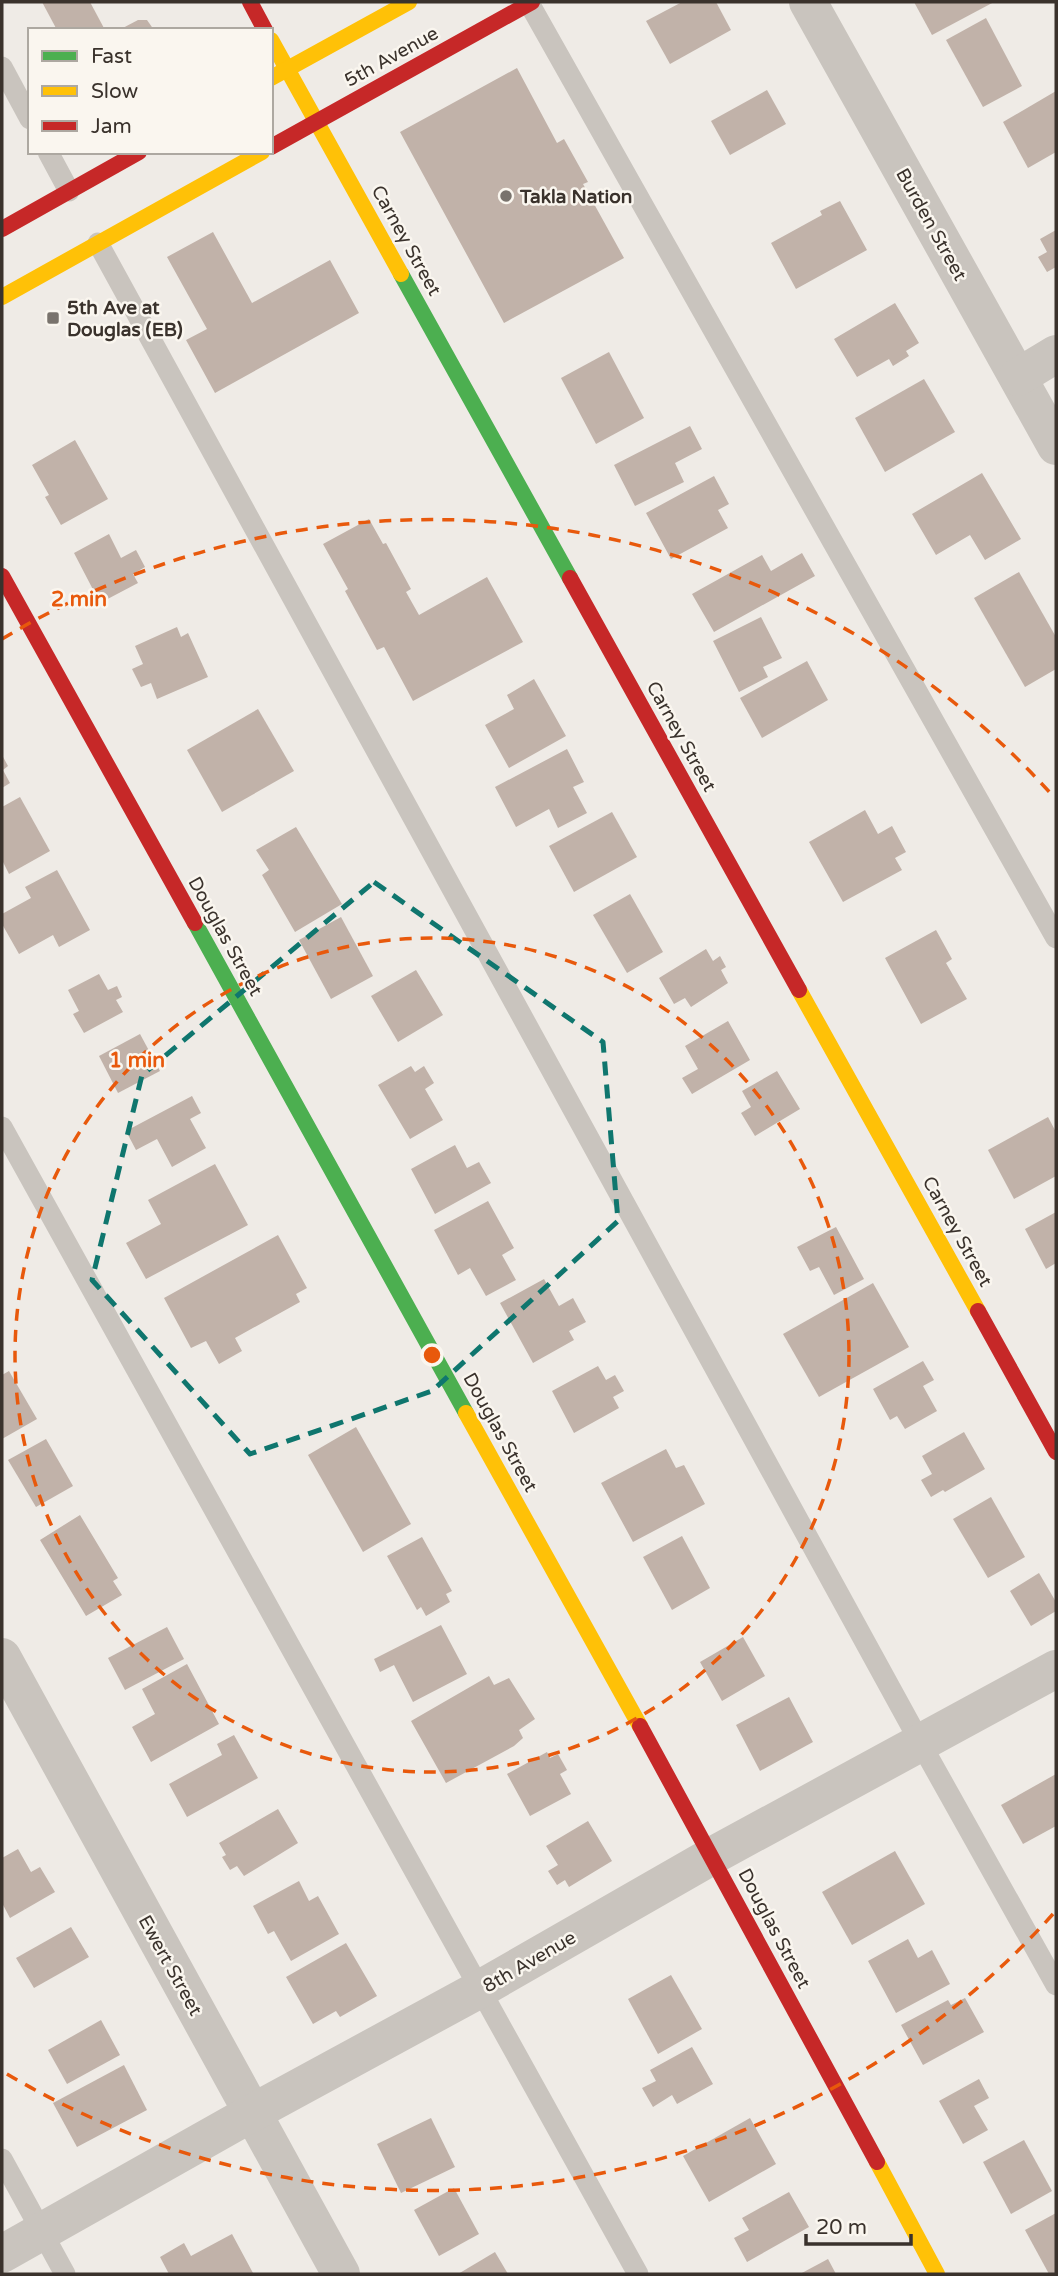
<svg xmlns="http://www.w3.org/2000/svg" width="1058" height="2276" viewBox="0 0 1058 2276" font-family="'Varela Round',sans-serif">
  <style>
    .building { fill: #c1b2a9 }
    .lines { fill: none; stroke-linecap: round; stroke-linejoin: round }
    .lane { stroke: #c9c4be; stroke-width: 21 }
    .street { stroke: #c9c4be; stroke-width: 38 }
    .fast { stroke: #4caf50; stroke-width: 16 }
    .slow { stroke: #ffc107; stroke-width: 16 }
    .jam { stroke: #c62828; stroke-width: 16 }
    .marked { fill: none; stroke: #0f766e; stroke-width: 5; stroke-dasharray: 14 9; stroke-linejoin: round }
    .ring { fill: none; stroke: #e8590c; stroke-width: 3.5; stroke-dasharray: 12 9 }
    .poi-dot { fill: #79736d; stroke: #faf6ef; stroke-width: 2.5 }
    .labels { text-anchor: middle; stroke-width: 5; stroke-linejoin: round; paint-order: stroke }
    .street-label { font-size: 19px; fill: #3a322c; stroke: #faf6ef }
    .poi-label { font-size: 19px; font-weight: bold; fill: #3a322c; stroke: #faf6ef; text-anchor: start }
    .centre { fill: #e8590c; stroke: #faf6ef; stroke-width: 3.5 }
    .ring-label { font-size: 21px; text-anchor: middle; font-weight: bold; fill: #e8590c; stroke: #faf6ef; stroke-width: 5; stroke-linejoin: round; paint-order: stroke }
  </style>
  <rect width="100%" height="100%" fill="#efebe6"/>
  <g class="building">
    <path d="M42 2H90L105 30H57Z"/>
    <path d="M682 2H716L731 30 670 64 646 21Z"/>
    <path d="M914 2H994L932 35Z"/>
    <path d="M986 18 1022 86 983 107 946 40Z"/>
    <path d="M138 20H147L154 30H119Z"/>
    <path d="M517 68 557 143 564 139 588 182 583 184 624 258 504 323 400 132Z"/>
    <path d="M767 90 786 124 730 155 711 121Z"/>
    <path d="M1056 91V152L1028 168 1003 122Z"/>
    <path d="M840 201 867 250 796 289 771 243 822 215 820 211Z"/>
    <path d="M1056 230V267L1047 272 1038 257 1047 252 1040 239Z"/>
    <path d="M213 232 252 303 330 260 359 313 215 393 186 340 207 329 167 257Z"/>
    <path d="M895 303 919 343 906 351 909 356 893 366 889 359 857 377 834 339Z"/>
    <path d="M609 352 644 418 596 444 561 378Z"/>
    <path d="M924 379 955 432 885 472 855 418Z"/>
    <path d="M690 426 702 449 675 463 684 482 635 506 614 465Z"/>
    <path d="M75 440 108 499 61 525 45 497 49 495 32 465Z"/>
    <path d="M982 473 1021 539 985 560 970 535 936 555 912 514Z"/>
    <path d="M714 476 729 504 718 510 728 528 671 559 646 513Z"/>
    <path d="M369 519 383 544 386 543 411 589 406 592 419 615 487 577 523 642 413 701 384 647 377 650 345 591 348 589 323 544Z"/>
    <path d="M109 534 121 558 136 550 145 567 133 574 138 583 100 603 74 553Z"/>
    <path d="M802 553 815 576 714 632 692 594 762 555 771 571Z"/>
    <path d="M1019 572 1056 637V669L1025 687 974 598Z"/>
    <path d="M761 617 782 658 763 667 768 677 739 692 713 641Z"/>
    <path d="M177 627 181 637 188 633 208 677 157 699 151 683 141 687 132 669 143 664 135 646Z"/>
    <path d="M807 661 828 700 762 738 740 698Z"/>
    <path d="M534 679 566 736 509 768 485 725 514 709 507 695Z"/>
    <path d="M258 709 294 771 222 812 187 750Z"/>
    <path d="M567 749 584 782 573 787 587 813 558 828 549 809 516 827 495 787Z"/>
    <path d="M2 755 8 766 3 770 10 783 2 788Z"/>
    <path d="M20 797 50 851 9 874 2 860V807Z"/>
    <path d="M865 810 878 834 892 826 906 852 895 858 902 870 843 902 809 842Z"/>
    <path d="M612 812 637 857 574 892 549 846Z"/>
    <path d="M296 827 342 904 295 932 262 875 269 870 256 850Z"/>
    <path d="M57 870 90 930 59 947 53 935 19 954 2 924V914L31 898 25 887Z"/>
    <path d="M630 894 663 952 627 973 593 915Z"/>
    <path d="M341 917 373 976 331 999 299 940Z"/>
    <path d="M936 930 952 959 946 963 967 999 921 1024 885 958Z"/>
    <path d="M706 949 713 961 720 956 726 967 721 970 728 983 691 1007 685 998 674 1004 659 978Z"/>
    <path d="M416 970 443 1015 398 1042 371 996Z"/>
    <path d="M99 974 108 990 117 986 122 997 116 1000 123 1012 84 1033 73 1014 79 1011 68 990Z"/>
    <path d="M728 1021 750 1060 692 1094 682 1078 698 1069 685 1046Z"/>
    <path d="M140 1034 160 1071 118 1093 99 1056Z"/>
    <path d="M411 1066 415 1072 424 1066 434 1083 425 1089 443 1120 410 1139 378 1085Z"/>
    <path d="M777 1071 800 1109 755 1136 741 1113 751 1107 742 1091Z"/>
    <path d="M192 1096 201 1113 190 1119 206 1148 172 1167 157 1139 136 1150 126 1131Z"/>
    <path d="M1048 1117 1056 1132V1176L1014 1199 988 1150Z"/>
    <path d="M455 1145 467 1168 479 1162 491 1183 435 1214 411 1169Z"/>
    <path d="M215 1164 248 1225 146 1279 126 1243 161 1224 148 1200Z"/>
    <path d="M488 1201 514 1248 502 1255 516 1280 486 1296 470 1268 458 1275 434 1230Z"/>
    <path d="M1056 1212V1263L1046 1269 1025 1229Z"/>
    <path d="M836 1227 864 1279 834 1295 819 1267 810 1271 797 1247Z"/>
    <path d="M278 1235 307 1288 296 1294 300 1302 235 1338 242 1351 219 1364 206 1341 191 1348 164 1298Z"/>
    <path d="M544 1279 559 1306 573 1298 586 1322 569 1331 574 1340 533 1363 500 1303Z"/>
    <path d="M873 1283 909 1347 819 1397 783 1334Z"/>
    <path d="M923 1361 934 1380 923 1386 937 1411 905 1429 897 1416 890 1420 873 1389Z"/>
    <path d="M598 1366 606 1380 615 1375 624 1391 613 1397 619 1408 574 1433 552 1391Z"/>
    <path d="M9 1371 37 1419 2 1439V1375Z"/>
    <path d="M356 1427 411 1524 363 1552 308 1455Z"/>
    <path d="M964 1432 985 1469 945 1492 943 1490 931 1497 921 1480 932 1474 922 1456Z"/>
    <path d="M46 1439 73 1486 36 1507 8 1460Z"/>
    <path d="M666 1449 676 1468 684 1465 705 1504 633 1542 601 1483Z"/>
    <path d="M991 1497 1025 1557 988 1578 953 1519Z"/>
    <path d="M80 1515 118 1578 113 1581 122 1595 86 1616 40 1540Z"/>
    <path d="M682 1536 710 1588 672 1610 643 1557Z"/>
    <path d="M422 1537 452 1591 446 1594 450 1602 426 1616 421 1607 417 1610 387 1556Z"/>
    <path d="M1039 1573 1056 1602V1611L1031 1626 1010 1591Z"/>
    <path d="M441 1625 467 1674 413 1702 394 1665 380 1672 374 1659Z"/>
    <path d="M167 1627 184 1659 125 1690 108 1658Z"/>
    <path d="M743 1637 765 1676 722 1701 700 1662Z"/>
    <path d="M187 1664 219 1724 151 1762 132 1727 155 1714 142 1689Z"/>
    <path d="M489 1676 494 1685 509 1678 535 1719 519 1730 523 1738 514 1746 446 1783 411 1721Z"/>
    <path d="M789 1697 813 1742 760 1771 736 1725Z"/>
    <path d="M234 1735 258 1778 187 1817 169 1784 222 1755 217 1744Z"/>
    <path d="M547 1752 550 1758 558 1754 567 1770 560 1774 571 1794 530 1816 507 1774Z"/>
    <path d="M1056 1774V1826L1023 1844 1001 1805Z"/>
    <path d="M278 1809 298 1843 244 1876 237 1866 230 1870 222 1857 226 1855 219 1843Z"/>
    <path d="M588 1821 612 1861 569 1887 565 1880 557 1885 548 1871 558 1865 546 1846Z"/>
    <path d="M18 1849 31 1872 40 1867 55 1892 10 1918 2 1903V1858Z"/>
    <path d="M895 1851 925 1904 852 1945 822 1892Z"/>
    <path d="M299 1881 309 1901 318 1896 339 1934 291 1961 274 1931 268 1934 253 1906Z"/>
    <path d="M71 1927 89 1957 34 1988 16 1958Z"/>
    <path d="M908 1939 918 1958 932 1950 950 1984 896 2013 868 1961Z"/>
    <path d="M346 1943 377 1996 340 2017 336 2011 313 2024 286 1977Z"/>
    <path d="M671 1975 702 2029 658 2054 628 1999Z"/>
    <path d="M965 1998 984 2032 923 2065 901 2025 948 2000 951 2005Z"/>
    <path d="M101 2020 120 2055 67 2084 48 2050Z"/>
    <path d="M692 2047 713 2084 677 2104 672 2095 653 2107 642 2088 656 2081 650 2070Z"/>
    <path d="M124 2065 147 2110 77 2147 53 2103Z"/>
    <path d="M979 2079 989 2098 974 2106 988 2130 963 2144 939 2101Z"/>
    <path d="M431 2118 455 2167 401 2193 377 2144Z"/>
    <path d="M750 2118 776 2164 709 2202 683 2156Z"/>
    <path d="M1024 2140 1052 2191 1011 2214 983 2162Z"/>
    <path d="M454 2188 479 2234 439 2256 414 2210Z"/>
    <path d="M789 2192 809 2227 747 2262 734 2238 749 2230 742 2218Z"/>
    <path d="M1056 2213V2274H1049L1025 2230Z"/>
    <path d="M232 2234 253 2273 250 2274H169L160 2257 184 2243 191 2256Z"/>
    <path d="M495 2252 508 2274H458Z"/>
    <path d="M828 2259 836 2274H800Z"/>
  </g>
  <g class="lines">
    <g class="lane">
      <path d="M529 3 1056 938"/>
      <path d="M2 67 30 119"/>
      <path d="M48 152 69 191"/>
      <path d="M98 243 921 1744 1056 1985"/>
      <path d="M2 1127 638 2274"/>
      <path d="M2 2159 65 2274"/>
    </g>
    <g class="street">
      <path d="M808 2 1056 446"/>
      <path d="M1018 377 1056 354"/>
      <path d="M2 1657 341 2274"/>
      <path d="M2 2254 252 2113 480 1989 712 1856 1056 1669"/>
    </g>
    <g class="fast">
      <path d="M401 274 570 578"/>
      <path d="M195 923 466 1413"/>
    </g>
    <g class="slow">
      <path d="M271 40 401 274"/>
      <path d="M271 78 409 2"/>
      <path d="M2 297 262 152"/>
      <path d="M799 990 978 1311"/>
      <path d="M466 1413 640 1726"/>
      <path d="M877 2162 937 2274"/>
    </g>
    <g class="jam">
      <path d="M250 2 265 30"/>
      <path d="M271 147 532 2"/>
      <path d="M2 229 139 152"/>
      <path d="M2 576 195 923"/>
      <path d="M570 578 799 990"/>
      <path d="M978 1311 1056 1452"/>
      <path d="M640 1726 877 2162"/>
    </g>
  </g>
  <path class="marked" d="M374 882 603 1042 618 1221 432 1391 250 1454 92 1280 142 1075Z"/>
  <g class="ring">
    <circle cx="432" cy="1355" r="417"/>
    <path d="M1053 1914A835 835 0 0 1 2 2071M2 639A835 835 0 0 1 1053 796"/>
  </g>
  <g class="poi-dot">
    <circle cx="506" cy="196" r="7"/>
    <rect x="46" y="311" width="14" height="14" rx="3.5"/>
  </g>
  <g class="labels">
    <g class="street-label">
      <text transform="translate(391 56) rotate(-29)" y="7">5th Avenue</text>
      <text transform="translate(932 224) rotate(61)" y="7">Burden Street</text>
      <text transform="translate(407 240) rotate(61)" y="7">Carney Street</text>
      <text transform="translate(682 736) rotate(61)" y="7">Carney Street</text>
      <text transform="translate(226 936) rotate(61)" y="7">Douglas Street</text>
      <text transform="translate(958 1231) rotate(61)" y="7">Carney Street</text>
      <text transform="translate(501 1432) rotate(61)" y="7">Douglas Street</text>
      <text transform="translate(775 1928) rotate(62)" y="7">Douglas Street</text>
      <text transform="translate(529 1961) rotate(-30)" y="7">8th Avenue</text>
      <text transform="translate(171 1965) rotate(61)" y="7">Ewert Street</text>
    </g>
    <g class="poi-label">
      <text x="520" y="203">Takla Nation</text>
      <text x="67" y="314">5th Ave at<tspan x="67" dy="22">Douglas (EB)</tspan></text>
    </g>
  </g>
  <circle cx="432" cy="1355" r="10" class="centre"/>
  <g class="ring-label">
    <text x="79" y="606">2 min</text>
    <text x="137" y="1067">1 min</text>
  </g>
  <rect width="1058" height="2276" fill="none" stroke="#3a322c" stroke-width="7"/>
  <rect x="28" y="28" width="245" height="126" fill="#faf6ef" stroke="#ada8a1" stroke-width="2"/>
  <rect x="42" y="51" width="35" height="10" fill="#4caf50" stroke="#ada8a1" stroke-width="2"/>
  <text x="91" y="63" font-size="21" fill="#3a322c">Fast</text>
  <rect x="42" y="86" width="35" height="10" fill="#ffc107" stroke="#ada8a1" stroke-width="2"/>
  <text x="91" y="98" font-size="21" fill="#3a322c">Slow</text>
  <rect x="42" y="121" width="35" height="10" fill="#c62828" stroke="#ada8a1" stroke-width="2"/>
  <text x="91" y="133" font-size="21" fill="#3a322c">Jam</text>
  <path d="M806 2234v10h105v-10" fill="none" stroke="#3a322c" stroke-width="3.5"/>
  <text x="816" y="2234" font-size="21" fill="#3a322c" stroke="#faf6ef" stroke-width="5" paint-order="stroke">20 m</text>
</svg>
